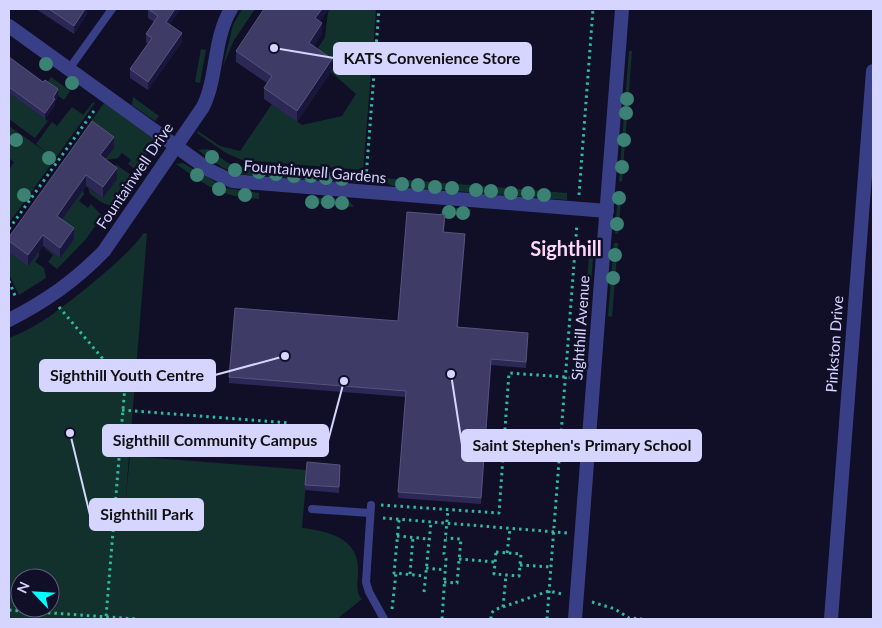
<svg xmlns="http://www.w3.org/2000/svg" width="882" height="628" viewBox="0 0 882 628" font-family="Lato,sans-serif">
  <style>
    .green { fill: #12312c; fill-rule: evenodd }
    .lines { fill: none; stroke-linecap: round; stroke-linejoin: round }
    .path { stroke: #2ebaa3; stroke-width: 3; stroke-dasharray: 2.5 4; stroke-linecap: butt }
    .service { stroke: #393f86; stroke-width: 8 }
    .minor { stroke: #393f86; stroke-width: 14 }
    .tertiary { stroke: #393f86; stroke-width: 14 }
    .tree { fill: #3b8274 }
    .wall { fill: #2c2855 }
    .shaded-wall { fill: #19163b }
    .building { fill: #3e3b67; stroke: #56537f }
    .labels { text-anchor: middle; stroke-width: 5; stroke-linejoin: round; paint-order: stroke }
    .street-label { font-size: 15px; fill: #d5d5ff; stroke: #110f27 }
    .district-label { font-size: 20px; font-weight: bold; fill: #ffd7f5; stroke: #110f27 }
    .leader { fill: none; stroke: #d5d5ff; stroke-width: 2 }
    .callout-dot { fill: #d5d5ff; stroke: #110f27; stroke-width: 2 }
    .callout { fill: #d5d5ff; stroke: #d5d5ff; stroke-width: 2 }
    .callout-label { font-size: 16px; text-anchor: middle; font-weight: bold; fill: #111 }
  </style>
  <rect width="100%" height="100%" fill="#110f27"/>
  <g class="green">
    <path d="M242 9H255L234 40 223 66 233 25Z"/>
    <path d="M330 9H376L372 66 333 63 316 51 325 37 328 12Z"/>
    <path d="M201 49 206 50 200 83 195 82Z"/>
    <path d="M629 51H632L622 182 619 181Z"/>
    <path d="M330 68 371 72 363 170 242 160 226 153 197 133 198 131 220 146 240 151 272 104 302 125 342 116 356 94 331 72Z"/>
    <path d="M51 77 70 91 64 100 45 86Z"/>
    <path d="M9 93 48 121 35 138 9 119Z"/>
    <path d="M133 97 159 116 155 121 132 105Z"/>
    <path d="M93 102 95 103 9 223V170L14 162 9 158V126L53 157 36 144 52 122 57 126 72 107 83 115Z"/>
    <path d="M104 103 157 141 136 170 128 164 131 160 122 153 118 158C103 161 80 163 68 154Z"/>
    <path d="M208 149 228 163 242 167 367 177 363 181 354 183 241 174 223 168 198 150Z"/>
    <path d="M183 163 226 188 259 193V199C218 196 209 187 176 164Z"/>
    <path d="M117 165 132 176 110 206 101 202 90 194 88 188 103 198 102 168Z"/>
    <path d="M383 178 567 193V200L393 186 388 184Z"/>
    <path d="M83 190 84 194 79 201 88 208 91 204 102 216 86 239 57 269 48 262 53 255 45 249V248L60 258 74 239 53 232Z"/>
    <path d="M618 191H622L618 234 615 233Z"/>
    <path d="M308 197 348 200 354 207 308 203Z"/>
    <path d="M445 207 471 209 470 216 440 214Z"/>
    <path d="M144 233 147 234 125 506 130 456 307 470 302 528C328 531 360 538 358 572 358 581 355 592 362 599L337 619H9V338C39 327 64 306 89 286 109 269 128 254 144 233ZM20 578H50V608H20Z"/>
    <path d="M590 241H594L589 314H585Z"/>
    <path d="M614 243H618L612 317 608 316Z"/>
    <path d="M39 251V256L35 262 44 268 46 278 19 295 9 274V252Z"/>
  </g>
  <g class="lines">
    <g class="path">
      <path d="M366 178 379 9"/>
      <path d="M579 195 593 9"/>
      <path d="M9 229 96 108"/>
      <path d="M9 281 16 298"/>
      <path d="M59 307 125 385 106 617"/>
      <path d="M122 410 290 423"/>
      <path d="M381 505 499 513 509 373 580 378"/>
      <path d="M383 518 568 533"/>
      <path d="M399 520 394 573 425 576"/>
      <path d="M397 536 429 539"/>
      <path d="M496 552 521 554 519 576 494 574Z"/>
      <path d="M507 553 510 529"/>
      <path d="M459 559 495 562"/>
      <path d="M520 565 551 567"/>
      <path d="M426 568 445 570"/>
      <path d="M410 574 413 537"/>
      <path d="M444 582 457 583 461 539 446 538"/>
      <path d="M424 592 431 522"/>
      <path d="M592 602 615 609 629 618 642 619"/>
      <path d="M503 607 506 575"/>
      <path d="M392 609 396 573"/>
      <path d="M9 610 137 619"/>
      <path d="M442 619 446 559 444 554 448 510"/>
      <path d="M491 619V614L494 610 549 591 562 594"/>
      <path d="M547 619 577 224"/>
    </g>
    <g class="service">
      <path d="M69 69 112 9"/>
      <path d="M371 505 366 582 369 592 384 619"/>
      <path d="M312 509 370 513"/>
    </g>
    <path class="minor" d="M9 320C46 301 75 281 104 251L203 107C218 76 213 39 231 9"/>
    <g class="tertiary">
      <path d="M9 26 209 170 232 181 607 211"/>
      <path d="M575 619 622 9"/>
      <path d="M831 619 873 71"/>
    </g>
  </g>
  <g class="tree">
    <circle cx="46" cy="64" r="7"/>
    <circle cx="72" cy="83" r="7"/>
    <circle cx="627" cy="99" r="7"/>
    <circle cx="626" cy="113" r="7"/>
    <circle cx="16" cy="140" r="7"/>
    <circle cx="624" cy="140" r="7"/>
    <circle cx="212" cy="157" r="7"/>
    <circle cx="49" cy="158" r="7"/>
    <circle cx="622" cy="167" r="7"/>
    <circle cx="235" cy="170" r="7"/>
    <circle cx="259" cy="172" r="7"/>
    <circle cx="276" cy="174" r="7"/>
    <circle cx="197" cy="175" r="7"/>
    <circle cx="294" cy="176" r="7"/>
    <circle cx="311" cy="176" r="7"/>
    <circle cx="326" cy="178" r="7"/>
    <circle cx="342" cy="179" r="7"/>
    <circle cx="402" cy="184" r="7"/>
    <circle cx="418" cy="185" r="7"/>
    <circle cx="435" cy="187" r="7"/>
    <circle cx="452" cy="188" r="7"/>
    <circle cx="219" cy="189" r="7"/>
    <circle cx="476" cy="190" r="7"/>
    <circle cx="491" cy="191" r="7"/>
    <circle cx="511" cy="193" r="7"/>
    <circle cx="528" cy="193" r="7"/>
    <circle cx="24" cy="195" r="7"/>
    <circle cx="245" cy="195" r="7"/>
    <circle cx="544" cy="195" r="7"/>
    <circle cx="619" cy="198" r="7"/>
    <circle cx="312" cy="202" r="7"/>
    <circle cx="328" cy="202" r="7"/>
    <circle cx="342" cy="203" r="7"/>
    <circle cx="449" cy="212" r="7"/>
    <circle cx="463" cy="213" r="7"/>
    <circle cx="617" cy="224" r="7"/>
    <circle cx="615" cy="255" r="7"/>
    <circle cx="613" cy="278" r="7"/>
  </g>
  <g class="wall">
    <path d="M36 9H87V14L74 34Z"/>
    <path d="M148 9 170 25 182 42 148 90 130 78V69L148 44 146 42V34L154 22 148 18Z"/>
    <path d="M320 21 322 34 314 46 332 70 297 122 264 99V88L267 83 236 62V51Z"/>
    <path d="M9 57 43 82 58 95 55 102V105L45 119 9 93Z"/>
    <path d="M114 148 105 159 117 179 103 198 86 186 71 207 62 219 74 239 60 258 43 246 28 266 9 252V237Z"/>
    <path d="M445 221 444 232 465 240 458 327 528 338 526 368 491 365 481 504 398 498 406 397 229 383V377L398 321Z"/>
    <path d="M340 470 339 493 305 490V485Z"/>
  </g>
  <g class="shaded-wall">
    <path d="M85 9H87V14L74 34V26Z"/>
    <path d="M175 9H181L166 30V22Z"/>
    <path d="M322 9H329L315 29V18Z"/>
    <path d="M322 23V34L309 54V43Z"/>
    <path d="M182 33V42L148 90V82Z"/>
    <path d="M332 59V70L297 122V111Z"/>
    <path d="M58 89V95L55 102V105L45 119V113Z"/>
    <path d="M114 137V148L100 166V155Z"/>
    <path d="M117 168V179L103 198V187Z"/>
    <path d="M86 175V186L57 226V216Z"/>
    <path d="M74 228V239L60 258V248Z"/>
    <path d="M465 234V240L457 333V327Z"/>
    <path d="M43 235V246L28 266V255Z"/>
    <path d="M491 359V365L481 504V498Z"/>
  </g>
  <g class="building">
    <path d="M49 9H85L74 26Z"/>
    <path d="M148 9H175L166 22 182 33 148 82 130 69 152 38 146 34 158 16Z"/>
    <path d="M264 9H322L315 18 322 23 309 43 332 59 297 111 264 88 272 76 236 51Z"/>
    <path d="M9 57 43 82 45 80 58 89 53 98 55 99 45 113 9 87Z"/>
    <path d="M92 121 114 137 100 155 117 168 103 187 86 175 71 196 57 216 74 228 60 248 43 235 28 255 9 241V237Z"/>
    <path d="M407 212 445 215 443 232 465 234 457 327 528 333 526 362 491 359 481 498 398 492 406 391 229 377 235 308 398 321Z"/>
    <path d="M307 462 340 465 339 487 305 485Z"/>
  </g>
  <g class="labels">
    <g class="street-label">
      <text transform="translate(315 172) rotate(5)" y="5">Fountainwell Gardens</text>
      <text transform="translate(135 176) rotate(-56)" y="5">Fountainwell Drive</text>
      <text transform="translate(581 328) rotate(-86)" y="5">Sighthill Avenue</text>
      <text transform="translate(835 344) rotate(-86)" y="5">Pinkston Drive</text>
    </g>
    <g class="district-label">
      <text x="566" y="256">Sighthill</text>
    </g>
  </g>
  <path class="leader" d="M274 48L334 58M285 356L215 375M344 381L328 441M451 374L462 445M70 433L90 515"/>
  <g class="callout-dot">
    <circle cx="274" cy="48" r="5"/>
    <circle cx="285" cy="356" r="5"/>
    <circle cx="344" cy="381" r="5"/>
    <circle cx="451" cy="374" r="5"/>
    <circle cx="70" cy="433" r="5"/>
  </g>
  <g class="callout">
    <rect x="334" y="43" width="197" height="31" rx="5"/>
    <rect x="40" y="360" width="175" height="31" rx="5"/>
    <rect x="103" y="425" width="225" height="31" rx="5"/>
    <rect x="462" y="430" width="239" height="31" rx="5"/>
    <rect x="90" y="499" width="113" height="31" rx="5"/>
  </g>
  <g class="callout-label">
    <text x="432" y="64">KATS Convenience Store</text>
    <text x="127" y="381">Sighthill Youth Centre</text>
    <text x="215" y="446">Sighthill Community Campus</text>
    <text x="582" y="451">Saint Stephen's Primary School</text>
    <text x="147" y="520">Sighthill Park</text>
  </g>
  <rect width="882" height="628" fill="none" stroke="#d5d5ff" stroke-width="20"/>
  <g transform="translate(35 593) rotate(295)"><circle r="24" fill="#110f27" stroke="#5f5e7d"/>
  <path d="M0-4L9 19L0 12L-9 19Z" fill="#01fffe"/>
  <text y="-8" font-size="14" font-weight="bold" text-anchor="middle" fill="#d5d5ff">N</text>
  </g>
</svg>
